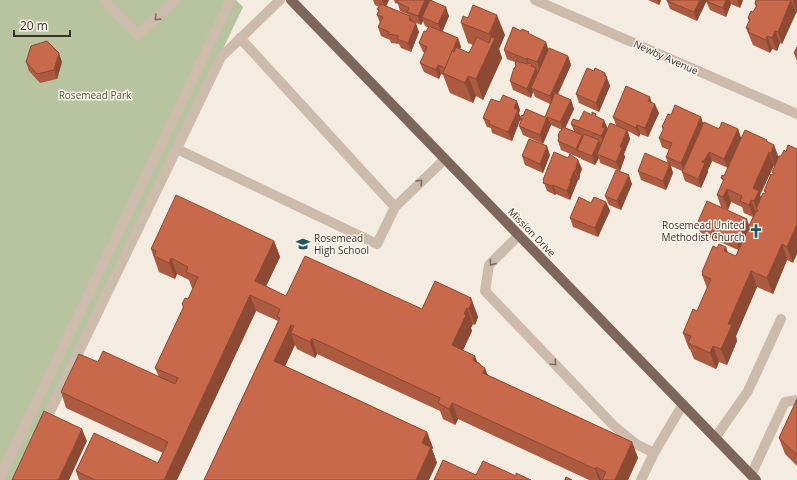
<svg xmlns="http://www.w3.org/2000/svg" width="797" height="480" viewBox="0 0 797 480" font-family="'Open Sans',sans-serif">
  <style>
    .green { fill: #b8c4a0 }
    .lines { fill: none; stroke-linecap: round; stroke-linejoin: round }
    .minor { stroke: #cdbbac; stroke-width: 10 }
    .major { stroke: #7d675c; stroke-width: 10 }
    .wall { fill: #ac5a40; fill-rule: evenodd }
    .shaded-wall { fill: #8c4a34 }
    .building { fill: #c8694b; stroke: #8c4a34 }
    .oneway { stroke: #7d6f65 }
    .labels { text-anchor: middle; stroke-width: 3; stroke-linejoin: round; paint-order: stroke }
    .street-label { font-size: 10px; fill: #3b302b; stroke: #fbf5ee }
    .park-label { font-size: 10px; fill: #4a5a2e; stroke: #fbf5ee }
    .poi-label { font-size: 10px; fill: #3b302b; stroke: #fbf5ee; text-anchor: end }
  </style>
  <rect width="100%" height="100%" fill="#f4ebe1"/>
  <path class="green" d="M0 0H236L243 7 17 480H0Z"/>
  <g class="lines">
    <g class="minor">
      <path d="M104 0 138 35 175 0"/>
      <path d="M535 0 797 114"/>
      <path d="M177 149 377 244 395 207 240 38"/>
      <path d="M395 207 445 159"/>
      <path d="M519 235 489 265 485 291 613 425 636 444 654 453"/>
      <path d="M44 424 221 57 280 0"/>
      <path d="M715 438 748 391 781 319"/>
      <path d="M751 475 785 402 797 400"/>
      <path d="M0 477 231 0"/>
      <path d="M641 480 654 453 683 404"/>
    </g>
    <path class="major" d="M291 0 756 480"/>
  </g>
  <g class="wall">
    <path d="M373 0H389L386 6 409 16V15L400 11 398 4 395 3 394 0H432V1L449 16 442 31 458 38 461 47 460 49 469 53 473 45 468 43 461 23 505 35 499 49 502 58 483 100 476 96 473 103 450 93 443 75 441 74 439 79 424 72 420 63 425 53 423 52 419 43 426 32 429 28 425 26 423 21 421 25 412 21 419 32 411 52 401 48 399 44 391 43 390 40 381 36 378 27 380 23 377 15 378 11 377 9 379 7 375 5Z"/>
    <path d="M648 0H661L659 5Z"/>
    <path d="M707 0H743L740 8 731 4 726 17 710 10 706 1Z"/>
    <path d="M707 0 697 21 670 9 667 1Z"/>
    <path d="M756 0H797V13H796L782 44 780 43 777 51 772 49 770 53 753 45 746 28 749 21 748 18 753 12 756 7 755 4Z"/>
    <path d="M529 34 548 50 568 56 571 65 558 94 571 100 574 109 565 128 574 131 571 124 597 117 608 129 616 125 613 117 652 103 659 113 648 137 640 134 639 137 628 131 630 139 624 154 625 157 620 171 600 163 599 158 595 165 581 159 580 157V158L561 150 558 141 559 139 558 136 562 130 551 125 543 144 523 135 519 126 521 122 520 120 512 141 492 133 491 128 487 127 483 118 500 102 520 110 519 113 520 117 523 116 545 117 550 104 535 97 533 92 531 98 513 90 510 81 516 67 515 64V62L507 59 504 50Z"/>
    <path d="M797 47V61L794 53Z"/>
    <path d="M26 62H62L57 79 40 83 29 71Z"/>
    <path d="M594 71 605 73 610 86 599 112 579 103 576 94Z"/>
    <path d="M671 115 701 117 703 124 719 129H738L741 138 728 168 712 161 708 170V172L701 188 685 181 682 172V171L671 166 673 173 666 190 641 180 638 171 668 164 666 157 669 150 662 147 659 138 663 130 662 127Z"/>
    <path d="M767 142 774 145 793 263 787 260 773 294 757 287 736 336 737 341 727 365 719 362 716 369 694 359 690 349H689L683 333 697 311 707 288 702 275V272L717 248 726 247 728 253 736 256 738 250 700 233 697 224 749 226 753 217 744 213 742 207 731 202 728 210 721 207 717 195 723 181 721 178ZM774 165 775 166 772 172 773 175 764 191 765 193V194L761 198 760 195Z"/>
    <path d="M550 155 543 173 525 165 522 156Z"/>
    <path d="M568 158 578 160 582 169 580 174V176L579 180H578L570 200 556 194 555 195 547 191 543 180Z"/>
    <path d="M632 184 621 210 609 205 605 196Z"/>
    <path d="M606 202 610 211 598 237 573 227 570 218 591 203Z"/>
    <path d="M274 241 280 257 266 286 286 296 422 309 471 298 478 317 475 325 473 324 471 328 472 331 463 350 478 362 480 364 481 366 488 375 632 442 638 458 628 480H589L458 419 455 425 443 419 440 411 317 354 315 358 297 349 295 345 285 366 427 432 433 448 432 449 437 463 204 480 278 321 256 311 177 480H79L76 471 158 463 163 453 66 408 61 392 98 362 159 377 155 368 183 308 182 304 188 299 193 288H192L189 280 177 274 175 279 159 272 151 249Z"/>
    <path d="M797 399V466L785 454 779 438Z"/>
  </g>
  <g class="shaded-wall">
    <path d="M382 0H389L385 9Z"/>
    <path d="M425 0H432L424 18 422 17 423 21 421 25 418 16Z"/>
    <path d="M657 0H661L659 5Z"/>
    <path d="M700 0H707L697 21 694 12Z"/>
    <path d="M726 0H730L731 4 726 17 723 8Z"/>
    <path d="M737 0H743L740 8Z"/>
    <path d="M791 0 796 13 782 44 778 32Z"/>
    <path d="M793 0H797V12L793 1Z"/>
    <path d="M446 7 449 16 442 33 438 24Z"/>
    <path d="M497 15 505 35 499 49 502 58 483 100 476 79 492 43 489 34Z"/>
    <path d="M410 16 413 25 409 20Z"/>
    <path d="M416 23 419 32 411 52 408 43Z"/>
    <path d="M775 31 780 43 777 51 772 38Z"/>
    <path d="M767 36 772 49 770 53 766 40Z"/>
    <path d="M458 38 461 47 449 76 445 68Z"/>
    <path d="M546 42 549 51 540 71 537 62Z"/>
    <path d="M59 53 62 62 57 79 54 70Z"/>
    <path d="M568 56 571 65 553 105 550 96Z"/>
    <path d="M527 58 530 67V68L526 59Z"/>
    <path d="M532 64 534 72 536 68 540 77 531 88 533 92 531 98 527 89Z"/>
    <path d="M438 65 441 74 439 79 436 70Z"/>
    <path d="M605 73 610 86 599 112 596 103Z"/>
    <path d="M468 76 476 96 473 103 465 83Z"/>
    <path d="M650 97 653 106 648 101Z"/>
    <path d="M571 100 574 109 564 131 560 122Z"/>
    <path d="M517 101 520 110 519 113 521 119 520 118V120L512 141 508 132 514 108Z"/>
    <path d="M655 104 659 113 648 137 645 128Z"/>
    <path d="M547 117 551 125 543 144 540 135Z"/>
    <path d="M701 117 704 126 685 172 681 163Z"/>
    <path d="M604 120 608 129 604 145 601 136 602 127Z"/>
    <path d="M637 125 640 134 639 137 636 128Z"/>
    <path d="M738 129 741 138 728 168 724 159Z"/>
    <path d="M627 130 630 139 624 154 625 157 620 171 616 162 620 147Z"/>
    <path d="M582 135 586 144 577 150 580 157V158L576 149Z"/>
    <path d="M599 140 602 149 597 154 599 158 595 165 592 156Z"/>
    <path d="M767 140 771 152 774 145 779 158 775 166 766 141Z"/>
    <path d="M547 146 550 155 543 173 540 164Z"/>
    <path d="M709 152 712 161 708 170 704 161Z"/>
    <path d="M769 152 774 165 760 195 764 204 757 210 754 201 753 188Z"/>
    <path d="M578 160 582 169 580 174V176L579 180 575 171 576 167Z"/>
    <path d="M702 161 704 165 705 163 708 172 701 188 698 179Z"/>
    <path d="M670 164 673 173 666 190 663 181Z"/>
    <path d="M574 171 578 180 570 200 567 191 570 181Z"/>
    <path d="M629 175 632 184 621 210 617 201Z"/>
    <path d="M553 185 556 194 555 195 552 186Z"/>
    <path d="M727 189 731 202 728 210 723 197Z"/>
    <path d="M751 200 756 213 754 218 749 205Z"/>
    <path d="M606 202 610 211 598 237 595 228Z"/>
    <path d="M747 219 750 228H748L749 230 740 251 737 242Z"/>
    <path d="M797 224V254L793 263 787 247Z"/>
    <path d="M274 241 280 257 261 297 255 281Z"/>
    <path d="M782 244 787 260 773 294 767 278Z"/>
    <path d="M726 247 731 263 724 251Z"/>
    <path d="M171 258 177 274 175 279 169 263Z"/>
    <path d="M751 271 757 287 736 336 737 341 727 365 721 349 728 324Z"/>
    <path d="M250 295 256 311 177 480H164Z"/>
    <path d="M471 298 478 317 475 325 469 309 470 300Z"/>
    <path d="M467 308 473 324 471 328 472 331 458 361 452 345Z"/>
    <path d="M291 325 295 335 291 333 295 345 280 377 274 361Z"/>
    <path d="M312 338 317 354 315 358 310 342Z"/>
    <path d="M713 346 719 362 716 369 710 353Z"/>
    <path d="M475 356 481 372 473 360Z"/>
    <path d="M480 364 483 372 485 368 491 384 489 389 480 365Z"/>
    <path d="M452 403 458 419 455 425 449 409Z"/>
    <path d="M82 429 87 441 69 480H58Z"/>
    <path d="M427 432 433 448 432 449 437 463 429 480H416L422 443Z"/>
    <path d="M632 442 638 458 628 480H615Z"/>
    <path d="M596 467 601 480H599L595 469Z"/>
  </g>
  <g class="building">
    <path d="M398 0H425L418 16 407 12 409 8 397 2Z"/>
    <path d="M430 0 446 7 438 24 422 17Z"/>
    <path d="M667 0H700L694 12 667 1Z"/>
    <path d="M707 0H726L723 8 706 1Z"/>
    <path d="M756 0H791L778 32 775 31 772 38 767 36 766 40 748 32 749 29 746 28 750 19 748 18 751 11 753 12 757 5 755 4Z"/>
    <path d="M381 4 410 16 409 20 416 23 408 43 397 39 399 36 388 34 389 32 378 27 383 17 377 15 379 10 377 9Z"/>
    <path d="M473 5 497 15 489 34 461 23 463 16 468 18Z"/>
    <path d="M429 26 458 38 445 68 438 65 436 70 420 63 427 47 419 43 424 31 426 32Z"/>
    <path d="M513 27 521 31 522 29 529 32 528 33 546 42 537 62 527 58 526 59 504 50Z"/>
    <path d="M477 37 489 43 491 37 495 38 476 79 468 76 465 83 443 73 452 51 454 52 456 47 469 53Z"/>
    <path d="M47 41 59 53 54 70 37 74 26 62 31 46Z"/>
    <path d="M797 47V54L794 53Z"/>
    <path d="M549 48 568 56 550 96 531 88Z"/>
    <path d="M516 61 528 64 529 63 532 64 531 66 536 68 527 89 510 81 514 68H515L516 65 515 64Z"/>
    <path d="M587 68 594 71 595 68 605 73 604 75 607 77 596 103 576 94Z"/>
    <path d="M626 86 650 97 648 101 655 104 645 128 637 125 636 128 613 117Z"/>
    <path d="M555 93 571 100 560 122 547 117 540 135 519 126 522 119 520 118 522 115 523 116 526 109 545 117Z"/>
    <path d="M503 95 517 101 514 108 518 110 508 132 489 124 490 121 483 118 491 99 500 102Z"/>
    <path d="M675 105 701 117 681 163 666 157 672 143 659 138 664 128 662 127 668 114 671 115Z"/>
    <path d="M584 111 592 115V112L596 114 595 116 604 120 602 127 605 128 601 136 571 124 573 119 579 121Z"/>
    <path d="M704 122 719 129 722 122 738 129 724 159 709 152 704 161H702V162L705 163 698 179 682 172Z"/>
    <path d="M610 123 627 130 620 147 622 148 616 162 597 154Z"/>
    <path d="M563 127 582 135 576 149 558 141 559 137 558 136 560 131H561Z"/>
    <path d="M745 130 767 140 766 141 774 145 771 153 769 152 753 188 759 191 754 201 751 200 749 205 740 201 742 196 727 189 723 197 717 195 724 179 721 178 722 175 724 176Z"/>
    <path d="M584 134 599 140 592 156 577 150Z"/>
    <path d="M529 139 547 146 540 164 522 156Z"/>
    <path d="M788 145 797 149V224L787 247 782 244 767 278 751 271 728 324 732 325 721 349 713 346 710 353 688 343 691 336 683 333 693 309 697 311 711 279 702 275 703 273 702 272 713 246 717 248 719 244 726 247 724 251 736 256 748 229 749 230 750 228H748L756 211 757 212 758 210 756 209 763 193 765 194 766 191H764L771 174 773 175 774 173 772 172 779 156H781L784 150 786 152Z"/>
    <path d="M554 152 568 158 570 154 578 160 576 167H577L575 171H574L570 181H571L567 191 553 185 552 186 543 183 544 181 543 180Z"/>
    <path d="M645 153 670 164 663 181 638 171Z"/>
    <path d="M616 170 629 175 617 201 605 196Z"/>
    <path d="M176 195 274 241 255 281 286 296 305 256 422 309 435 281 471 298 470 300 472 301 469 309 467 308 464 314 466 315 452 345 475 356 473 360 480 364V365L485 368 483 373 632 442 615 480H602L606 472 596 467 595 469 452 403 449 409 438 403 440 398 312 338 310 342 291 333 294 326 291 325 274 361 427 432 422 443 431 447 416 480H204L280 318 277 317 280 309 250 295 164 480H95L76 471 94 433 158 463 168 442 61 392 79 354 98 362 103 351 175 384 178 378 155 368 184 306 182 304 185 298 188 299 198 277 186 272 188 267 171 258 169 263 154 256 156 251 151 249Z"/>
    <path d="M579 197 591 203 594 197 606 202 595 228 570 218Z"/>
    <path d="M707 201 747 219 737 242 697 224Z"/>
    <path d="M797 399V455L779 438Z"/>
    <path d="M44 411 82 429 58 480H12Z"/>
    <path d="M443 460 476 475 483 461 516 476V473L531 480H434Z"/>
    <path d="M566 477 572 480H565Z"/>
  </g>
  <defs><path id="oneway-chevron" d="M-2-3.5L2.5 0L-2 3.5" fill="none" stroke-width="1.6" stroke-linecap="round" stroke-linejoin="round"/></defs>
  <g class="oneway">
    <use href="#oneway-chevron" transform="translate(157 18) rotate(136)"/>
    <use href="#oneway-chevron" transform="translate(420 182) rotate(-44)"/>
    <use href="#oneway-chevron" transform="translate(492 263) rotate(126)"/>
    <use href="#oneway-chevron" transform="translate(554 363) rotate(46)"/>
  </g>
  <defs>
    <symbol id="church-bare" viewBox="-9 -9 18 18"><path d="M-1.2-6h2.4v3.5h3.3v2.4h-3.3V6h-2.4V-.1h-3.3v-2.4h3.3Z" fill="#1f5a5e" stroke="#fbf5ee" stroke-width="2.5" paint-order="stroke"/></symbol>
    <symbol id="school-bare" viewBox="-9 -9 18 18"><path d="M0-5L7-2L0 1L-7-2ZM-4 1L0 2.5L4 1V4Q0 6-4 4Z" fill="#1f5a5e" stroke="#fbf5ee" stroke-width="2.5" paint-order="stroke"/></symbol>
  </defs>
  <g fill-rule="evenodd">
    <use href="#church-bare" x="746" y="221" width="20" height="20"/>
    <use href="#school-bare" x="293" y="234" width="20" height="20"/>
  </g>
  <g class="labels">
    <g class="street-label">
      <text transform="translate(666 57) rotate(24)" y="4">Newby Avenue</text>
      <text transform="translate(532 232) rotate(46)" y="4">Mission Drive</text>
    </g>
    <g class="park-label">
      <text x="95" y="99">Rosemead Park</text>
    </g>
    <g class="poi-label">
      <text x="745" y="229">Rosemead United<tspan x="745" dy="12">Methodist Church</tspan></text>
      <text x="314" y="242" text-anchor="start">Rosemead<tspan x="314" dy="12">High School</tspan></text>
    </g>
  </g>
  <path d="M14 30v6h56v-6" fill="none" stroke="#3b302b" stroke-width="2"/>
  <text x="20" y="30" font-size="12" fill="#3b302b" stroke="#fbf5ee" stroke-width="3" paint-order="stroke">20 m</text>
</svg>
